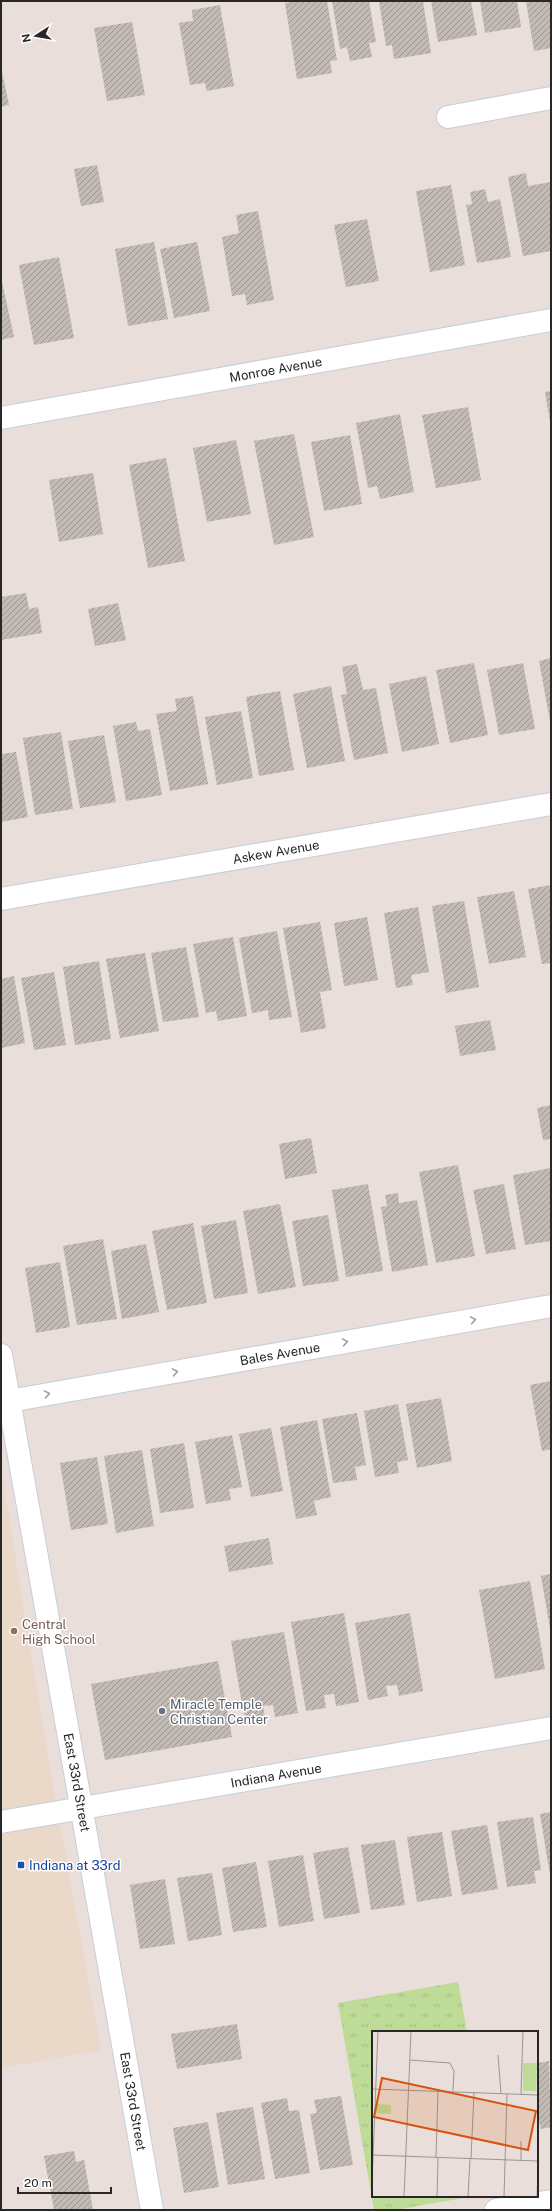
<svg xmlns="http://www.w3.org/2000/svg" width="552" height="2211" viewBox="0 0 552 2211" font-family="'Public Sans',sans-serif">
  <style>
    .education { fill: #ead8c9 }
    .grass { fill: url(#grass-tufts) }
    .building { fill: url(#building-hatch) }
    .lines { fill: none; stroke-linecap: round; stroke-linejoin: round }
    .minor-casing { stroke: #c7ced8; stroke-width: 24 }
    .minor { stroke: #fff; stroke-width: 22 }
    .oneway { stroke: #9e9e9e }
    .education-dot { fill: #8d6e63; stroke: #fff; stroke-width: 1.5 }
    .worship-dot { fill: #6b7280; stroke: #fff; stroke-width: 1.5 }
    .transit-dot { fill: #1a4fb4; stroke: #fff; stroke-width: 1.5 }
    .labels { text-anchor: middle; stroke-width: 3; stroke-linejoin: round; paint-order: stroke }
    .street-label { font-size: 13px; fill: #272727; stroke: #fff }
    .education-label { font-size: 13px; fill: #785e54; stroke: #fff; text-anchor: start }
    .worship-label { font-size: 13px; fill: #5b616d; stroke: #fff; text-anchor: start }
    .transit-label { font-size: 13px; fill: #164399; stroke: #fff; text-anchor: start }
    .inset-road { fill: none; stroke: #9b9592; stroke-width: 1 }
    .view { fill: #d5540f; fill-opacity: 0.15; stroke: #d5540f; stroke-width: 2 }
    .inset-edge { fill: none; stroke: #272727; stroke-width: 2 }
  </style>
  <defs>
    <pattern id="grass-tufts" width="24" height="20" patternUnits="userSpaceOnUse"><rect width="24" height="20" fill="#bedc98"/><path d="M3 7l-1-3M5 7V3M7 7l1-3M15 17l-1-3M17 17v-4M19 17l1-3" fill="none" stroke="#a3bd83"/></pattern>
    <pattern id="building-hatch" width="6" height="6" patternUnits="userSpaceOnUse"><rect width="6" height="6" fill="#c1bab5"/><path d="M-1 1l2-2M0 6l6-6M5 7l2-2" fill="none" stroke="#9d9793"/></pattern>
  </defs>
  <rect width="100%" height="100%" fill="#e9ded9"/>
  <path class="education" d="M1 1469 54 1792 101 2050 1 2068Z"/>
  <path class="grass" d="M458 1982 467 2032H373V2196H475L395 2210H374L338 2003Z"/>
  <g class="building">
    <path d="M299 1H327L337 60 330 61 332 73 297 79 285 3Z"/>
    <path d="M332 1H369L376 42 369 43 372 57 350 61 347 47 340 49Z"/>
    <path d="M379 1H423L431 53 394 59 392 45 386 46Z"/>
    <path d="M431 1H471L477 35 438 42Z"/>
    <path d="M480 1H517L521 27 485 33Z"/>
    <path d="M526 1H551V48L534 51Z"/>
    <path d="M220 5 234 86 207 91 205 83 190 85 179 23 193 21 192 10Z"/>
    <path d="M132 22 145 95 107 101 94 28Z"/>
    <path d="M1 67 9 105 1 107Z"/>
    <path d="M97 165 104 202 81 206 74 169Z"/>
    <path d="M526 173 528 186 551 182V251L523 256 508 177Z"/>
    <path d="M451 185 465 265 430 272 416 191Z"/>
    <path d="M485 189 488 202 500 199 511 257 477 263 466 205 472 204 470 192Z"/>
    <path d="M258 211 274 300 247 305 245 294 232 296 222 237 239 233 236 215Z"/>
    <path d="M367 219 379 281 346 287 334 225Z"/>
    <path d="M154 242 168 319 128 326 115 249Z"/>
    <path d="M197 242 210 311 174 318 160 249Z"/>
    <path d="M59 257 74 338 34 345 19 265Z"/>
    <path d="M1 277 14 337 1 340Z"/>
    <path d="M551 391V421L550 422 545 392Z"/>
    <path d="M468 407 481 480 436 488 422 415Z"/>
    <path d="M400 414 414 492 380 499 377 486 368 488 356 423Z"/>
    <path d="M294 434 314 537 274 545 254 441Z"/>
    <path d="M350 435 362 504 324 511 311 442Z"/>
    <path d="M236 440 251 514 207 522 193 448Z"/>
    <path d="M166 458 185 561 148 568 129 465Z"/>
    <path d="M93 473 103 534 59 542 49 480Z"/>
    <path d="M26 593 29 609 38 607 42 633 1 640V597Z"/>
    <path d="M118 603 126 640 95 646 88 609Z"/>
    <path d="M551 658V721H550L539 661Z"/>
    <path d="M474 663 488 735 450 743 436 670Z"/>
    <path d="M523 663 535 729 499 735 487 670Z"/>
    <path d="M357 664 363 690 376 688 388 753 354 760 341 695 347 694 342 667Z"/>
    <path d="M426 676 439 744 402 752 389 684Z"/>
    <path d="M331 686 345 761 307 768 293 694Z"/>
    <path d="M280 691 294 770 259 776 246 697Z"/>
    <path d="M193 696 208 784 170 791 156 714 177 711 175 699Z"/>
    <path d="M241 711 253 778 217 785 205 717Z"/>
    <path d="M136 722 138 731 150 729 162 795 126 801 113 726Z"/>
    <path d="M61 732 73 809 35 815 23 738Z"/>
    <path d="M104 735 116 802 80 808 68 741Z"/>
    <path d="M16 752 28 817 1 822V754Z"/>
    <path d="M551 885V963L542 964 528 889Z"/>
    <path d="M514 891 526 957 489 964 477 897Z"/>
    <path d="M464 901 479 987 446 993 432 906Z"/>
    <path d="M418 907 429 972 411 975 413 985 396 988 384 913Z"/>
    <path d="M367 917 378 980 344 986 334 923Z"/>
    <path d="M320 922 332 990 320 992 326 1028 301 1033 283 928Z"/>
    <path d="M277 931 292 1017 269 1020 268 1010 252 1013 239 938Z"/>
    <path d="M233 937 247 1016 218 1021 216 1011 206 1013 193 944Z"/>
    <path d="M186 947 199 1017 163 1022 151 953Z"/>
    <path d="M145 953 159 1031 120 1038 106 959Z"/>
    <path d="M99 961 111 1039 75 1045 63 967Z"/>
    <path d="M54 972 66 1045 34 1050 21 978Z"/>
    <path d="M14 976 25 1043 1 1048V979Z"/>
    <path d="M490 1020 496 1050 460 1056 455 1026Z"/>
    <path d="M551 1105V1139L543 1140 537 1108Z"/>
    <path d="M311 1138 317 1173 285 1179 279 1144Z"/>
    <path d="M458 1165 475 1256 436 1263 419 1172Z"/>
    <path d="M551 1168V1241L525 1245 513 1175Z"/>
    <path d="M368 1184 383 1271 346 1277 332 1190Z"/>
    <path d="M504 1184 516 1249 486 1254 473 1190Z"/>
    <path d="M398 1193 399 1203 417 1200 428 1265 392 1272 381 1207 387 1206 385 1195Z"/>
    <path d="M280 1204 296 1287 258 1294 243 1211Z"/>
    <path d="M328 1215 339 1281 303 1286 292 1221Z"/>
    <path d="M236 1220 248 1293 214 1299 201 1226Z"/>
    <path d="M193 1223 207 1303 167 1310 152 1231Z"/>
    <path d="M103 1239 117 1319 77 1325 63 1246Z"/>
    <path d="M146 1244 159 1312 122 1319 111 1251Z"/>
    <path d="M60 1262 70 1327 36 1333 25 1268Z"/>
    <path d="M551 1381V1449L542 1451 530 1385Z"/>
    <path d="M441 1398 452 1461 417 1468 406 1404Z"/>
    <path d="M398 1404 408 1460 397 1462 399 1473 375 1477 364 1411Z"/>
    <path d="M357 1413 366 1465 355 1467 357 1480 333 1483 322 1419Z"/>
    <path d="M317 1420 331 1497 314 1501 317 1515 296 1519 280 1427Z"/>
    <path d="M271 1428 283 1491 251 1497 239 1434Z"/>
    <path d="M232 1435 242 1487 229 1489 231 1500 206 1504 195 1442Z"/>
    <path d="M184 1443 194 1508 160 1513 150 1449Z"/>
    <path d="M142 1450 154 1526 116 1533 104 1456Z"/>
    <path d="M97 1457 108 1524 71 1530 60 1463Z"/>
    <path d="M269 1538 273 1564 229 1572 224 1546Z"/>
    <path d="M551 1574V1629H550L541 1576Z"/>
    <path d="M530 1581 545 1669 495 1679 479 1590Z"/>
    <path d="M344 1613 359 1702 336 1706 334 1694 324 1695 326 1708 306 1711 291 1622Z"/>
    <path d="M410 1613 423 1691 399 1696 397 1685 386 1686 388 1696 368 1700 355 1623Z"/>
    <path d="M284 1632 298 1713 275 1717 273 1705 263 1706 265 1718 245 1721 231 1641Z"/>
    <path d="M218 1661 232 1737 105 1760 91 1684Z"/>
    <path d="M551 1812V1875H550L540 1814Z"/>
    <path d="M533 1817 541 1870 534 1871 536 1883 507 1887 497 1822Z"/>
    <path d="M487 1825 498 1889 462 1895 451 1831Z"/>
    <path d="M442 1832 452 1896 417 1902 407 1837Z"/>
    <path d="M395 1840 405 1905 371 1910 361 1845Z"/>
    <path d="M348 1847 360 1913 324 1919 313 1853Z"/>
    <path d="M303 1855 314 1921 279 1927 268 1861Z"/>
    <path d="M256 1862 267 1927 233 1932 222 1868Z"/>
    <path d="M212 1873 222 1935 188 1941 177 1878Z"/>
    <path d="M165 1879 175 1944 140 1949 130 1885Z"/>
    <path d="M237 2024 242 2059 177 2069 171 2034Z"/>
    <path d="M549 2061 551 2127 541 2129 539 2121H537V2063Z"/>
    <path d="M341 2096 353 2165 320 2170 310 2114 317 2113 314 2100Z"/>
    <path d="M287 2098 289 2111 299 2110 310 2173 275 2179 261 2103Z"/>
    <path d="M253 2107 265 2179 228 2185 216 2113Z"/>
    <path d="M208 2122 219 2187 184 2193 173 2128Z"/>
    <path d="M74 2151 76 2162 84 2160 93 2210H54L44 2156Z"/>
  </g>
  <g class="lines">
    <defs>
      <g id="minor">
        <path d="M448 117 551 98"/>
        <path id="s1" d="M1 418 551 320"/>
        <path id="s2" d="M1 899 551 804"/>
        <path id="s3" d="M1 1355C51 1640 104 1925 152 2210"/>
        <path id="s4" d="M9 1401 551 1306"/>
        <path id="s5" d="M1 1822 551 1728"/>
        <path d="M496 2210 551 2201"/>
      </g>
    </defs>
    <use href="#minor" class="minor-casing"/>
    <use href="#minor" class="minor"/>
  </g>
  <defs><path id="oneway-chevron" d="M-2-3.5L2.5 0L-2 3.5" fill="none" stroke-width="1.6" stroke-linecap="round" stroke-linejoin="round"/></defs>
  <g class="oneway">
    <use href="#oneway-chevron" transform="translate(473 1320) rotate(-10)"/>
    <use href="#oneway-chevron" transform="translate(345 1342) rotate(-10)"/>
    <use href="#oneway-chevron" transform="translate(175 1372) rotate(-10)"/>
    <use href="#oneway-chevron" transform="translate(47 1394) rotate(-10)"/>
  </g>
  <circle class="education-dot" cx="14" cy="1631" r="4"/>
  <circle class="worship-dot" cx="162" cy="1711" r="4"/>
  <rect class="transit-dot" x="17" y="1861" width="8" height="8" rx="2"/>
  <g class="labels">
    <g class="street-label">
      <text dy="5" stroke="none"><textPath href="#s1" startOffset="279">Monroe Avenue</textPath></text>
      <text dy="5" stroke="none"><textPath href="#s2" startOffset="279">Askew Avenue</textPath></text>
      <text dy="5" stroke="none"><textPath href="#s4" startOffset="275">Bales Avenue</textPath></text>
      <text dy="5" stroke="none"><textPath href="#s5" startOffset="279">Indiana Avenue</textPath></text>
      <text dy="5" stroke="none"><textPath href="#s3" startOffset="434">East 33rd Street</textPath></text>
      <text dy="5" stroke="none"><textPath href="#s3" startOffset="758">East 33rd Street</textPath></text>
    </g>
    <g class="education-label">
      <text x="22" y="1629">Central<tspan x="22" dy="15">High School</tspan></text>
    </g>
    <g class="worship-label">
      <text x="170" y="1709">Miracle Temple<tspan x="170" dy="15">Christian Center</tspan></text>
    </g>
    <g class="transit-label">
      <text x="29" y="1870">Indiana at 33rd</text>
    </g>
  </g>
  <g transform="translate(372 2031)">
    <rect width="166" height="166" fill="#e9ded9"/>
    <path d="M4 73 19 74V83L4 82Z" fill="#bedc98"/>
    <path d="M151 32H165L164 60H151Z" fill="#bedc98"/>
    <path class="inset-road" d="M126 24 129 62M38 29 78 32 82 40 81 60M0 58 166 64M149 63 151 0M0 124 166 130M64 126 66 60M99 128 102 61M149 129V110M0 152 6 0M32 166 39 0M65 166 66 127M96 166 98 128M132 166 135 63M165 166 166 138"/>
    <path class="view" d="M10 47 164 80 156 119 2 86Z"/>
    <rect width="166" height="166" class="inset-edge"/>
  </g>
  <rect width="552" height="2211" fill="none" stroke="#272727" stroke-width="4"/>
  <g transform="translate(36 36) rotate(258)" stroke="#ffffff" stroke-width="3" paint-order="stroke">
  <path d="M0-3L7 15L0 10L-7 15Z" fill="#272727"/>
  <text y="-6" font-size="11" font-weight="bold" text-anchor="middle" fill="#272727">N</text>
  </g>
  <path d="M18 2187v6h93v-6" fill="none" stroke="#272727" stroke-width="2"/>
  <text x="24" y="2187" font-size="12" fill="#272727" stroke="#ffffff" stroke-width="3" paint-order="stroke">20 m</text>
</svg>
